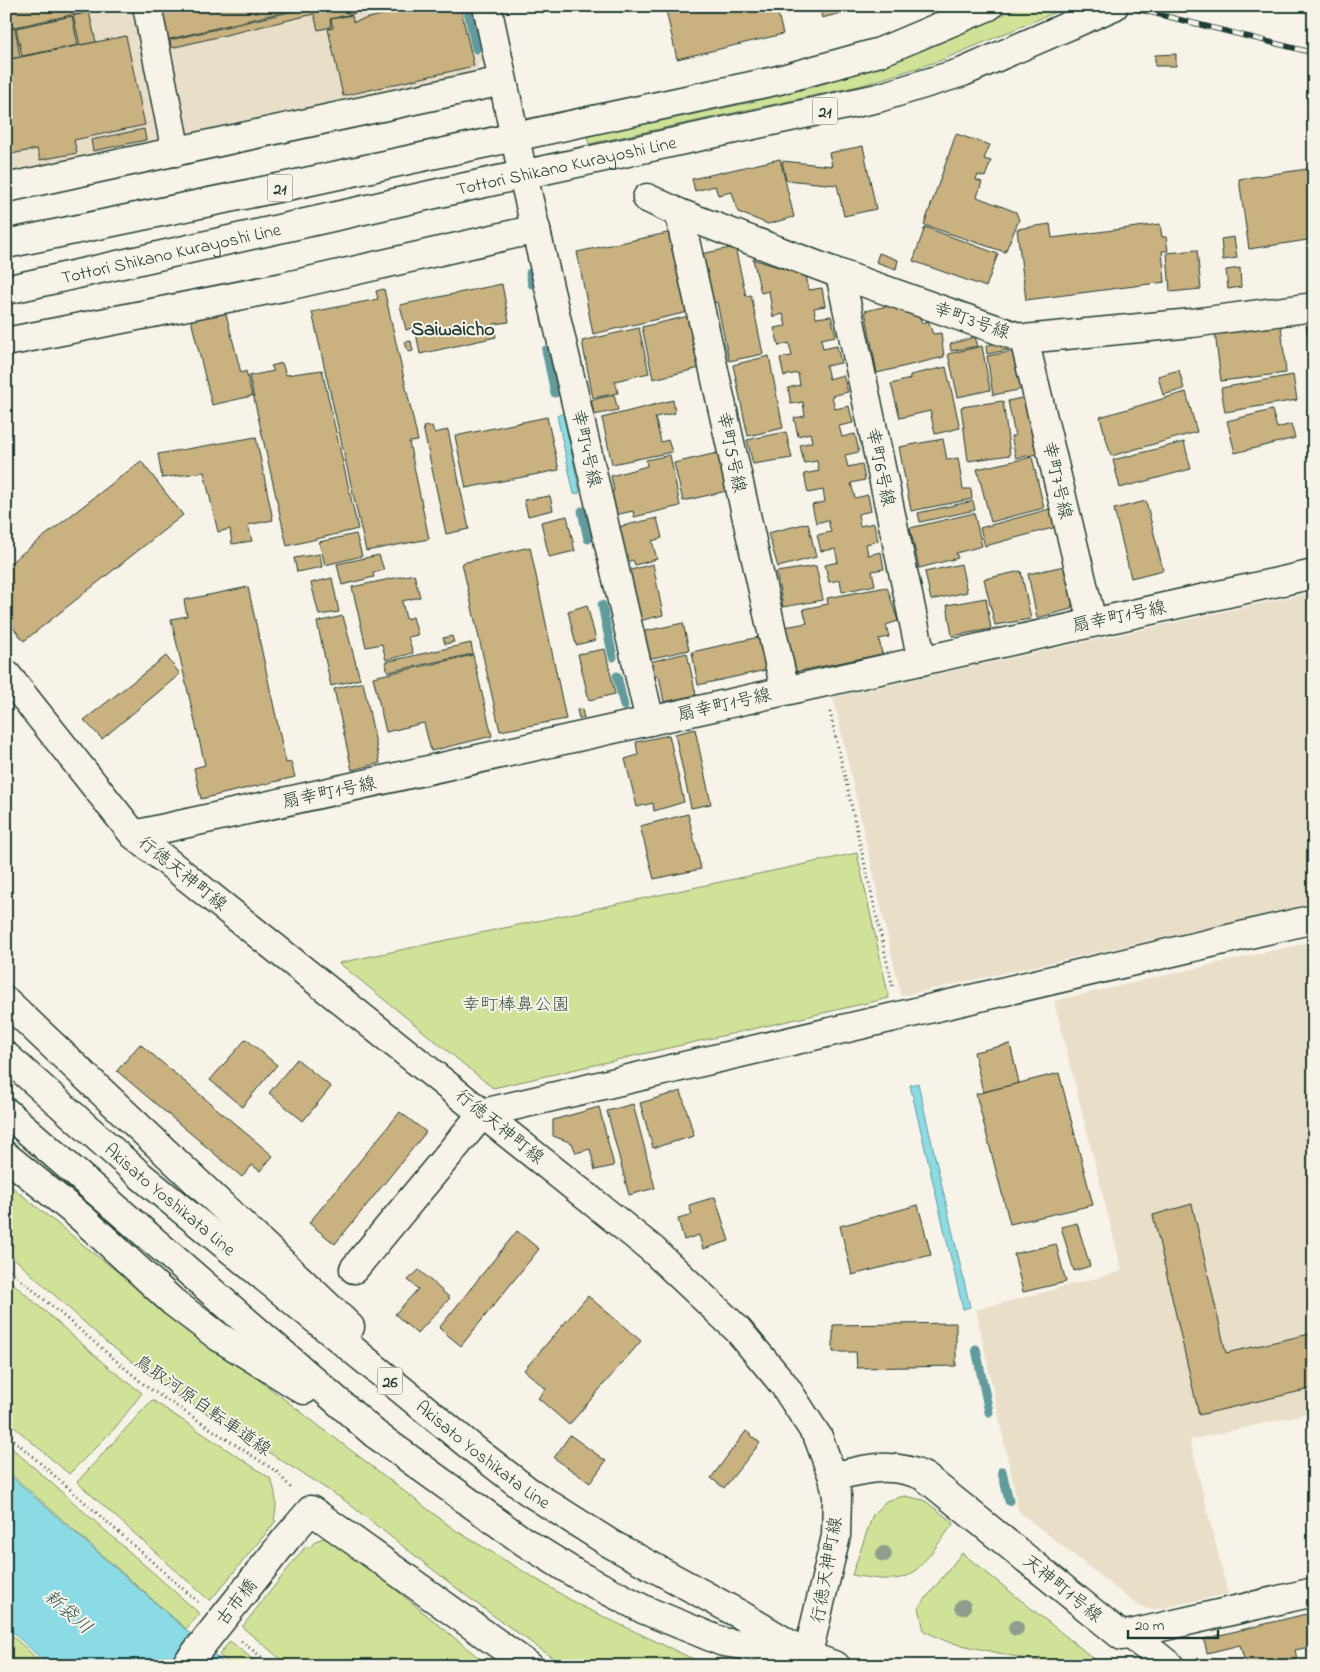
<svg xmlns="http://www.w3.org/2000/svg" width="1320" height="1672" viewBox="0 0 1320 1672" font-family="'Indie Flower','Klee One',sans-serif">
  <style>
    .built { fill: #e9dfc9 }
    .green { fill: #d0e297; stroke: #789066 }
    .water { fill: #8bdbe5; stroke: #609c9e }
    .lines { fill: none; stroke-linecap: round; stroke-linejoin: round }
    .stream { stroke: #609c9e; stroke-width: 9 }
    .building { fill: #c9b180; stroke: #1f3d34 }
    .minor-casing { stroke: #1f3d34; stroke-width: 31 }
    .major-casing { stroke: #1f3d34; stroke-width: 31 }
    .path { stroke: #1f3d34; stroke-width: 3; stroke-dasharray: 1 4; stroke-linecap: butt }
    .minor { stroke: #f7f3e8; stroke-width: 28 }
    .major { stroke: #f7f3e8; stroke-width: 28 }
    .rail-casing { stroke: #1f3d34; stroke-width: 5.5 }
    .rail { stroke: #f7f3e8; stroke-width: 4; stroke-dasharray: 11; stroke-linecap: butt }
    .minor-bridge-casing { stroke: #1f3d34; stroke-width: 31; stroke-linecap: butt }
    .minor-bridge { stroke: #f7f3e8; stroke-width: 28 }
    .tree { fill: #8f9d8d }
    .labels { text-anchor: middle; stroke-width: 4; stroke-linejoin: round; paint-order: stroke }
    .shield { fill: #f7f3e8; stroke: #60746a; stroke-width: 1 }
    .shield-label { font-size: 16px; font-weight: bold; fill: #1f3d34 }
    .street-label { font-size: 18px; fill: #1f3d34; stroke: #f7f3e8 }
    .park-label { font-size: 18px; fill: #3a5643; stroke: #f7f3e8 }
    .water-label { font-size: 19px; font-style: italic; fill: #355d57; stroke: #f7f3e8 }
    .quarter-label { font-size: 20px; font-weight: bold; fill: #1f3d34; stroke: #f7f3e8 }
  </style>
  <rect width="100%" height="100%" fill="#f7f3e8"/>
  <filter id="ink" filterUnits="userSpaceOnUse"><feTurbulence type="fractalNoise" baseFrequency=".02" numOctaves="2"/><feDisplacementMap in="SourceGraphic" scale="10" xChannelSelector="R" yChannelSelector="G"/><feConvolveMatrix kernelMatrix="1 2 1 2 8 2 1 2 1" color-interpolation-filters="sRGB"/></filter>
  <g filter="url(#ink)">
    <g class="built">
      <path d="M6 6H476L487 52 473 75 149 147 6 174Z"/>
      <path d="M1314 592V904L901 996 833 697Z"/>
      <path d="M1314 941V1412L1190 1440 1228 1594 1152 1610 1138 1606 1019 1512 976 1310 1122 1271 1054 1001Z"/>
    </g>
    <g class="green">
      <path d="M1022 6H1070L942 60 863 85 589 144 587 136C673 118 762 103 846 77 907 59 964 33 1022 6Z"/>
      <path d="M857 853 889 998 493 1088 339 963Z"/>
      <path d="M6 1182 92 1252 455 1530 579 1605 708 1666H564L473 1601 344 1500 170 1390 106 1342 6 1251Z"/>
      <path d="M6 1277 108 1367 142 1393 115 1428 69 1474 6 1420Z"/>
      <path d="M152 1400 270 1478C276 1490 278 1505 274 1519L276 1521 210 1601 77 1482Z"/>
      <path d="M6 1443 200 1614 186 1629 6 1470Z"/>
      <path d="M904 1496 924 1500 954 1523C942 1538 929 1558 914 1572 900 1584 869 1578 852 1575L873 1514 886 1501Z"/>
      <path d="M324 1538 340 1544 489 1666H289L242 1627 306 1546 310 1548 315 1541Z"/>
      <path d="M962 1553 1103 1666H1058L948 1642 924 1631 919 1607Z"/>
      <path d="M6 1630 45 1666H6Z"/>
      <path d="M230 1641 261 1666H232L219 1655Z"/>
    </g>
    <g class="water">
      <path d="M563 413 580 493 574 494 557 416Z"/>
      <path d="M918 1083 970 1307 963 1309 910 1085Z"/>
      <path d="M6 1472 227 1666H49L6 1626Z"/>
    </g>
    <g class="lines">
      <g class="stream">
        <path d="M467 6 476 49"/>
        <path d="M530 273 532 284"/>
        <path d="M546 350 555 393"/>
        <path d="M582 511 588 539"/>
        <path d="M602 605 613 657"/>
        <path d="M617 676 624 706"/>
        <path d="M976 1349 989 1412"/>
        <path d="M1002 1471 1009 1501"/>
      </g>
    </g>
    <g class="building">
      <path d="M6 6H113L6 29Z"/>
      <path d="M159 6H308L166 40Z"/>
      <path d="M315 6H385L330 19 331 27 318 30 314 14 171 48 170 40Z"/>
      <path d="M418 6H460L474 66 343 96 328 29 333 28 331 19 352 15 353 22Z"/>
      <path d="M665 6H776L783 34 677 59Z"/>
      <path d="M787 6H807L808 8 789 12Z"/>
      <path d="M819 6H852L853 10 822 18Z"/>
      <path d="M89 12 96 42 80 45 73 16Z"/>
      <path d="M72 16 78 45 22 56 16 28Z"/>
      <path d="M15 28 20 57 6 60V30Z"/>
      <path d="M126 36 145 125 74 140 77 153 40 160 37 149 6 155V60Z"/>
      <path d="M1176 54V66H1155V55Z"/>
      <path d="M144 129 146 140 93 151 91 140Z"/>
      <path d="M956 134 990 145 984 159 991 161 985 177 978 175 976 180 982 182 977 197 1016 212 1019 220 1005 252 924 225Z"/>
      <path d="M863 146 876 209 844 216 837 185 786 180 782 161 832 166 829 153Z"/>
      <path d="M780 159 794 217 768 224 738 212 732 192 718 195 715 186 695 191 692 179Z"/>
      <path d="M1314 168V239L1249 249 1239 179Z"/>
      <path d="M1050 224 1052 238 1160 224 1162 237H1166L1168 251H1162L1165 282 1026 300 1017 229Z"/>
      <path d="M925 227 998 254 986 287 913 261Z"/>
      <path d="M672 232 688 312 593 334 577 252Z"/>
      <path d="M1234 237 1237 258 1223 260 1221 239Z"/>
      <path d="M735 247 746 296 751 295 763 354 729 361 717 302 712 303 701 254Z"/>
      <path d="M1197 250 1201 289 1170 292 1167 253Z"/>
      <path d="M879 253 898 260 896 269 876 262Z"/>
      <path d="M753 259 806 276 809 290 822 288 825 306 814 308 816 318 831 316 836 336 821 339 823 349 837 346 841 363 826 366 829 379 843 375 848 392 832 396 835 409 849 406 853 423 839 426 842 437 855 434 859 452 845 455 848 467 862 464 865 480 851 483 855 498 868 495 871 511 858 514 860 526 874 523 878 541 866 544 868 555 881 552 884 569 872 571 875 585 842 592 840 580 829 582 825 565 838 562 835 549 821 551 817 535 831 532 828 520 816 523 812 505 825 502 823 490 808 493 804 474 819 471 817 461 804 463 800 445 812 442 810 433 798 436 794 418 805 416 803 402 791 404 788 388 800 385 798 373 784 376 780 358 792 356 789 343 779 346 774 328 786 326 783 314 773 317 769 291 761 293Z"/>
      <path d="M1240 268 1241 287 1228 289 1226 270Z"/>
      <path d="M502 284 509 322 494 324 496 337 420 354 415 327 406 330 400 305Z"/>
      <path d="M384 289 418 441 409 442 429 539 366 551 312 312 378 299 376 291Z"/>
      <path d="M892 305 919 315 922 323 928 321 933 334 941 333 944 357 877 373 865 311Z"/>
      <path d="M225 310 241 373 246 371 252 396 212 405 190 316Z"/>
      <path d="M693 315 705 367 653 379 642 327Z"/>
      <path d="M1314 324V366L1306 325Z"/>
      <path d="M1281 325 1286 373 1221 381 1215 333Z"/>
      <path d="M639 328 649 373 615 381 618 393 593 398 582 341Z"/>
      <path d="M975 337 978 346 951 351 950 344Z"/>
      <path d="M411 341 413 351 408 352 405 342Z"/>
      <path d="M995 343 1013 349 987 354 986 346Z"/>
      <path d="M982 346 990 390 958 397 948 354Z"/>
      <path d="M1015 351 1023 389 993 395 987 356Z"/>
      <path d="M769 356 783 428 748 436 733 365Z"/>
      <path d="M282 363 286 375 322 370 358 529 287 546 249 376 274 371 271 366Z"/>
      <path d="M946 367 960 428 935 434 930 411 900 418 891 384 910 379V375Z"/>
      <path d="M1179 370 1184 389 1163 395 1158 376Z"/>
      <path d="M1293 375 1297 400 1225 412 1221 388Z"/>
      <path d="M1186 392 1197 432 1111 456 1100 417Z"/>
      <path d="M614 395 618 410 594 415 591 400Z"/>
      <path d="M1030 396 1043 453 1016 458 1011 436H1015L1008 401Z"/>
      <path d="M673 400 675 413 655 417 661 442 668 440 672 452 612 464 602 418Z"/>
      <path d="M1003 401 1010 455 968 461 961 407Z"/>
      <path d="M1272 410 1277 428 1291 424 1295 438 1235 453 1227 421Z"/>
      <path d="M547 417 559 470 466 488 455 436Z"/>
      <path d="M432 426 434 433 448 430 469 529 446 534 423 427Z"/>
      <path d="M786 432 792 458 753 464 747 440Z"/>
      <path d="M256 437 273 520 248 525 252 541 232 544 230 529 218 532 204 472 162 478 158 454Z"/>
      <path d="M943 439 947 460 958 458 963 489H971L972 499 911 511 899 447Z"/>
      <path d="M1184 442 1191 469 1120 488 1113 460Z"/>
      <path d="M717 453 721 466 726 465 731 490 683 501 674 463Z"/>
      <path d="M670 455 680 506 634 517 633 511 615 515 610 492 614 491 611 476 647 466 646 460Z"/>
      <path d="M1032 457 1044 508 991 522 977 469Z"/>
      <path d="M141 461 183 515 24 641 6 619V566Z"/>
      <path d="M550 496 553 510 528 516 524 500Z"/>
      <path d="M973 501 975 510 920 522 918 513Z"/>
      <path d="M1146 501 1163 570 1131 578 1114 509Z"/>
      <path d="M1057 507 1060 526 985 546 980 528Z"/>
      <path d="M974 513 982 546 956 553 958 558 919 568 910 528Z"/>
      <path d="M567 516 575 551 549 557 541 522Z"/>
      <path d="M657 518 662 538 652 541 657 559 635 565 633 560 626 562 618 527Z"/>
      <path d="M808 523 816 557 778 567 768 533Z"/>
      <path d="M356 534 362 556 325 565 319 542Z"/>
      <path d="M530 547 566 719 500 731 462 563Z"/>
      <path d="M320 554 322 567 297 572 294 558Z"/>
      <path d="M379 555 384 570 373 573 374 577 342 585 337 564Z"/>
      <path d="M653 564 663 615 639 621 627 571Z"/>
      <path d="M961 564 967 592 931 600 925 572Z"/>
      <path d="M816 566 823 600 783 607 776 572Z"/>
      <path d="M1064 566 1073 601 1071 609 1037 618 1028 574Z"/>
      <path d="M1021 571 1031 619 995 625 984 579Z"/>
      <path d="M414 574 420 597 402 601 406 619 413 617 418 635 408 637 413 653 386 660 382 644 366 647 352 587Z"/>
      <path d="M332 578 339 612 319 615 311 583Z"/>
      <path d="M248 587 286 763 291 762 295 777 201 799 194 768 205 765 171 619 187 616 184 600Z"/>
      <path d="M887 587 898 621 886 625 889 637 879 639 882 654 795 672 785 627 807 623 803 609 828 604 827 598Z"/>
      <path d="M986 598 991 629 952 636 947 605Z"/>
      <path d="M587 605 596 640 576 645 568 611Z"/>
      <path d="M343 616 360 679 331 686 317 622Z"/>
      <path d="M683 623 689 650 648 659 641 632Z"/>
      <path d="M452 636 454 642 445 644 443 638Z"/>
      <path d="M759 637 766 670 698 685 692 652Z"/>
      <path d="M471 643 473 654 388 672 385 662Z"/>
      <path d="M605 649 615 694 589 700 578 654Z"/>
      <path d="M687 653 696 695 664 702 659 676 651 678 649 662Z"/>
      <path d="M473 655 492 736 431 751 424 723 386 732 373 677Z"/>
      <path d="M166 656 180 674 102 739 84 720Z"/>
      <path d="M363 682 380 763 352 770 334 689Z"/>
      <path d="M582 709 584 718H579L577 710Z"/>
      <path d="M695 729 711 804 691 808 675 734Z"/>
      <path d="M669 735 684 802 654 811 653 803 637 807 625 759 638 755 636 742Z"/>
      <path d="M688 814 701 869 654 879 640 826Z"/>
      <path d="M246 1039 277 1065 242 1107 210 1080Z"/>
      <path d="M140 1044 273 1156 260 1171 252 1165 242 1177 117 1071Z"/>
      <path d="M1010 1044 1019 1083 983 1092 974 1052Z"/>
      <path d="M297 1059 331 1087 303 1121 269 1093Z"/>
      <path d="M1059 1073 1093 1205 1010 1224 976 1094Z"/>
      <path d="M681 1091 694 1136 653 1148 640 1103Z"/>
      <path d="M633 1104 655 1188 629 1195 607 1111Z"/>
      <path d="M599 1107 614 1166 595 1170 590 1149 576 1153 572 1143 553 1136V1120Z"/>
      <path d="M400 1112 426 1132 335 1244 309 1223Z"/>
      <path d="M715 1197 729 1241 703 1249 699 1235 684 1240 678 1219 692 1215 689 1205Z"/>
      <path d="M1192 1204 1226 1353 1314 1333V1388L1199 1415 1153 1215Z"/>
      <path d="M918 1205 931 1255 852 1275 840 1226Z"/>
      <path d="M1077 1223 1090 1266 1074 1271 1061 1227Z"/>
      <path d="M517 1231 539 1249 461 1346 439 1328Z"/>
      <path d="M1056 1244 1066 1282 1023 1292 1014 1254Z"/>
      <path d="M419 1270 450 1298 417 1334 395 1314 418 1289 408 1280Z"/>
      <path d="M588 1296 641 1341 569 1425 538 1398 546 1389 524 1370Z"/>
      <path d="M956 1323V1366L857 1368 856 1352H833V1325Z"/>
      <path d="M746 1431 760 1443 724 1488 711 1478Z"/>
      <path d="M570 1435 606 1461 590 1483 554 1458Z"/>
      <path d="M1306 1614 1314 1646 1295 1650 1297 1659 1270 1666H1246L1240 1645 1207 1653 1204 1639Z"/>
    </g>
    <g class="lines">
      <defs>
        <g id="minor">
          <path d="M147 6 176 152"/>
          <path d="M487 6 523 175 650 721"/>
          <path d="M6 188 502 81"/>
          <path d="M647 198 679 213 840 274 1024 339 1192 323 1314 307"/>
          <path d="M679 213 785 690"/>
          <path d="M840 274 922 661"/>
          <path d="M1024 339 1092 622"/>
          <path d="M6 342 283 287 536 229"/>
          <path d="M6 674 134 835 652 1249 738 1330 784 1385 818 1437 833 1477 837 1496 836 1536 805 1666"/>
          <path d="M134 835 1314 574"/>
          <path d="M354 1269 483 1113 1314 919"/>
          <path d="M833 1477C866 1468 894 1462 925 1477L1122 1636 1314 1592"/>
          <path d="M286 1539 311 1510 529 1666"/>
          <path d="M1130 1634 1170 1666"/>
        </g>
        <g id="major">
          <path d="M6 244 292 185 779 80 880 52 989 6"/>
          <path id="s1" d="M6 290 466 187 878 98 963 72 1114 6"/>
          <path d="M6 1001 350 1327"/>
          <path id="s2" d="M6 1056 141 1176 475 1450 528 1491 611 1544 741 1615 809 1656 836 1666"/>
          <path d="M6 1112 375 1434 523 1541 576 1574 645 1610 723 1642 796 1653"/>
          <path d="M6 1156 82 1218 173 1302 219 1337 304 1390"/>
        </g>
      </defs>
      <use href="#minor" class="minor-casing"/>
      <use href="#major" class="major-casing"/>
      <g class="path">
        <path d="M830 712 893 988"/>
        <path d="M6 1267 147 1387 277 1472 292 1489"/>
        <path d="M6 1433 199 1603"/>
        <path d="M241 1641 273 1666"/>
      </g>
      <use href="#minor" class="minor"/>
      <use href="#major" class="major"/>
      <defs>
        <path id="rail" d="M1125 6 1314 53"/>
      </defs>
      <use href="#rail" class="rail-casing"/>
      <use href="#rail" class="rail"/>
      <defs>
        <path id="minor-bridge" d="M185 1666 286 1539"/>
      </defs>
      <use href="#minor-bridge" class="minor-bridge-casing"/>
      <use href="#minor-bridge" class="minor-bridge"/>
    </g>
    <g class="tree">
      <circle cx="884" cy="1554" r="8"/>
      <circle cx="963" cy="1607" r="8"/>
      <circle cx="1016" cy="1628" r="8"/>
    </g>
  </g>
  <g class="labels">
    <g class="shield">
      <rect x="812.5" y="97.5" width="25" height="27" rx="4"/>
      <rect x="267.5" y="174.5" width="25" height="27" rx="4"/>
      <rect x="377.5" y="1367.5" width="25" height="27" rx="4"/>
    </g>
    <g class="shield-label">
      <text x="825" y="117">21</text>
      <text x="280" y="194">21</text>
      <text x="390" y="1387">26</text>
    </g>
    <g class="street-label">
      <text dy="6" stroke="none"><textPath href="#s1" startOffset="574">Tottori Shikano Kurayoshi Line</textPath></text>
      <text dy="6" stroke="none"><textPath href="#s1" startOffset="169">Tottori Shikano Kurayoshi Line</textPath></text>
      <text transform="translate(972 320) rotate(19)" y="6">幸町3号線</text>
      <text transform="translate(587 448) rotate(77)" y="6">幸町4号線</text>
      <text transform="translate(732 452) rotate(78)" y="6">幸町5号線</text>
      <text transform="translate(881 467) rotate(78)" y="6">幸町6号線</text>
      <text transform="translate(1058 480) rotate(77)" y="6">幸町7号線</text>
      <text transform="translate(1119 616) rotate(-12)" y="6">扇幸町1号線</text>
      <text transform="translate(724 704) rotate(-13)" y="6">扇幸町1号線</text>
      <text transform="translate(329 792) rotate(-12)" y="6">扇幸町1号線</text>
      <text transform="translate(183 873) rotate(39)" y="6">行徳天神町線</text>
      <text transform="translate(500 1126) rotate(39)" y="6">行徳天神町線</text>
      <text dy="6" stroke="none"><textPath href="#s2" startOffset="218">Akisato Yoshikata Line</textPath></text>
      <text transform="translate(203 1405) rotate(35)" y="6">鳥取河原自転車道線</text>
      <text dy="6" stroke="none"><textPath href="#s2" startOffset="622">Akisato Yoshikata Line</textPath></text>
      <text transform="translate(826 1570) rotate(-80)" y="6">行徳天神町線</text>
      <text transform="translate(1063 1588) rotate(39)" y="6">天神町1号線</text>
      <text transform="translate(236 1602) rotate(-51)" y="6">古市橋</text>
    </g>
    <g class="park-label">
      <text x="516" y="1010">幸町棒鼻公園</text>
    </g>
    <g class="water-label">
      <text transform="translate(69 1611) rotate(41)" y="7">新袋川</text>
    </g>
    <g class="quarter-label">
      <text x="453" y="335">Saiwaicho</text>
    </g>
  </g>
  <rect width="1320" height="1672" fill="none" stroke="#f7f3e8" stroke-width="25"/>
  <rect x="12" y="12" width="1295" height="1647" fill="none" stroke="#1f3d34" stroke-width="2" filter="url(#ink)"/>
  <path d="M1128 1630v8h90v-8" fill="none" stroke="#1f3d34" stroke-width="2.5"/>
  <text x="1135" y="1630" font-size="15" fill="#1f3d34" stroke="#f7f3e8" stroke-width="4" paint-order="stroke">20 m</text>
</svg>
